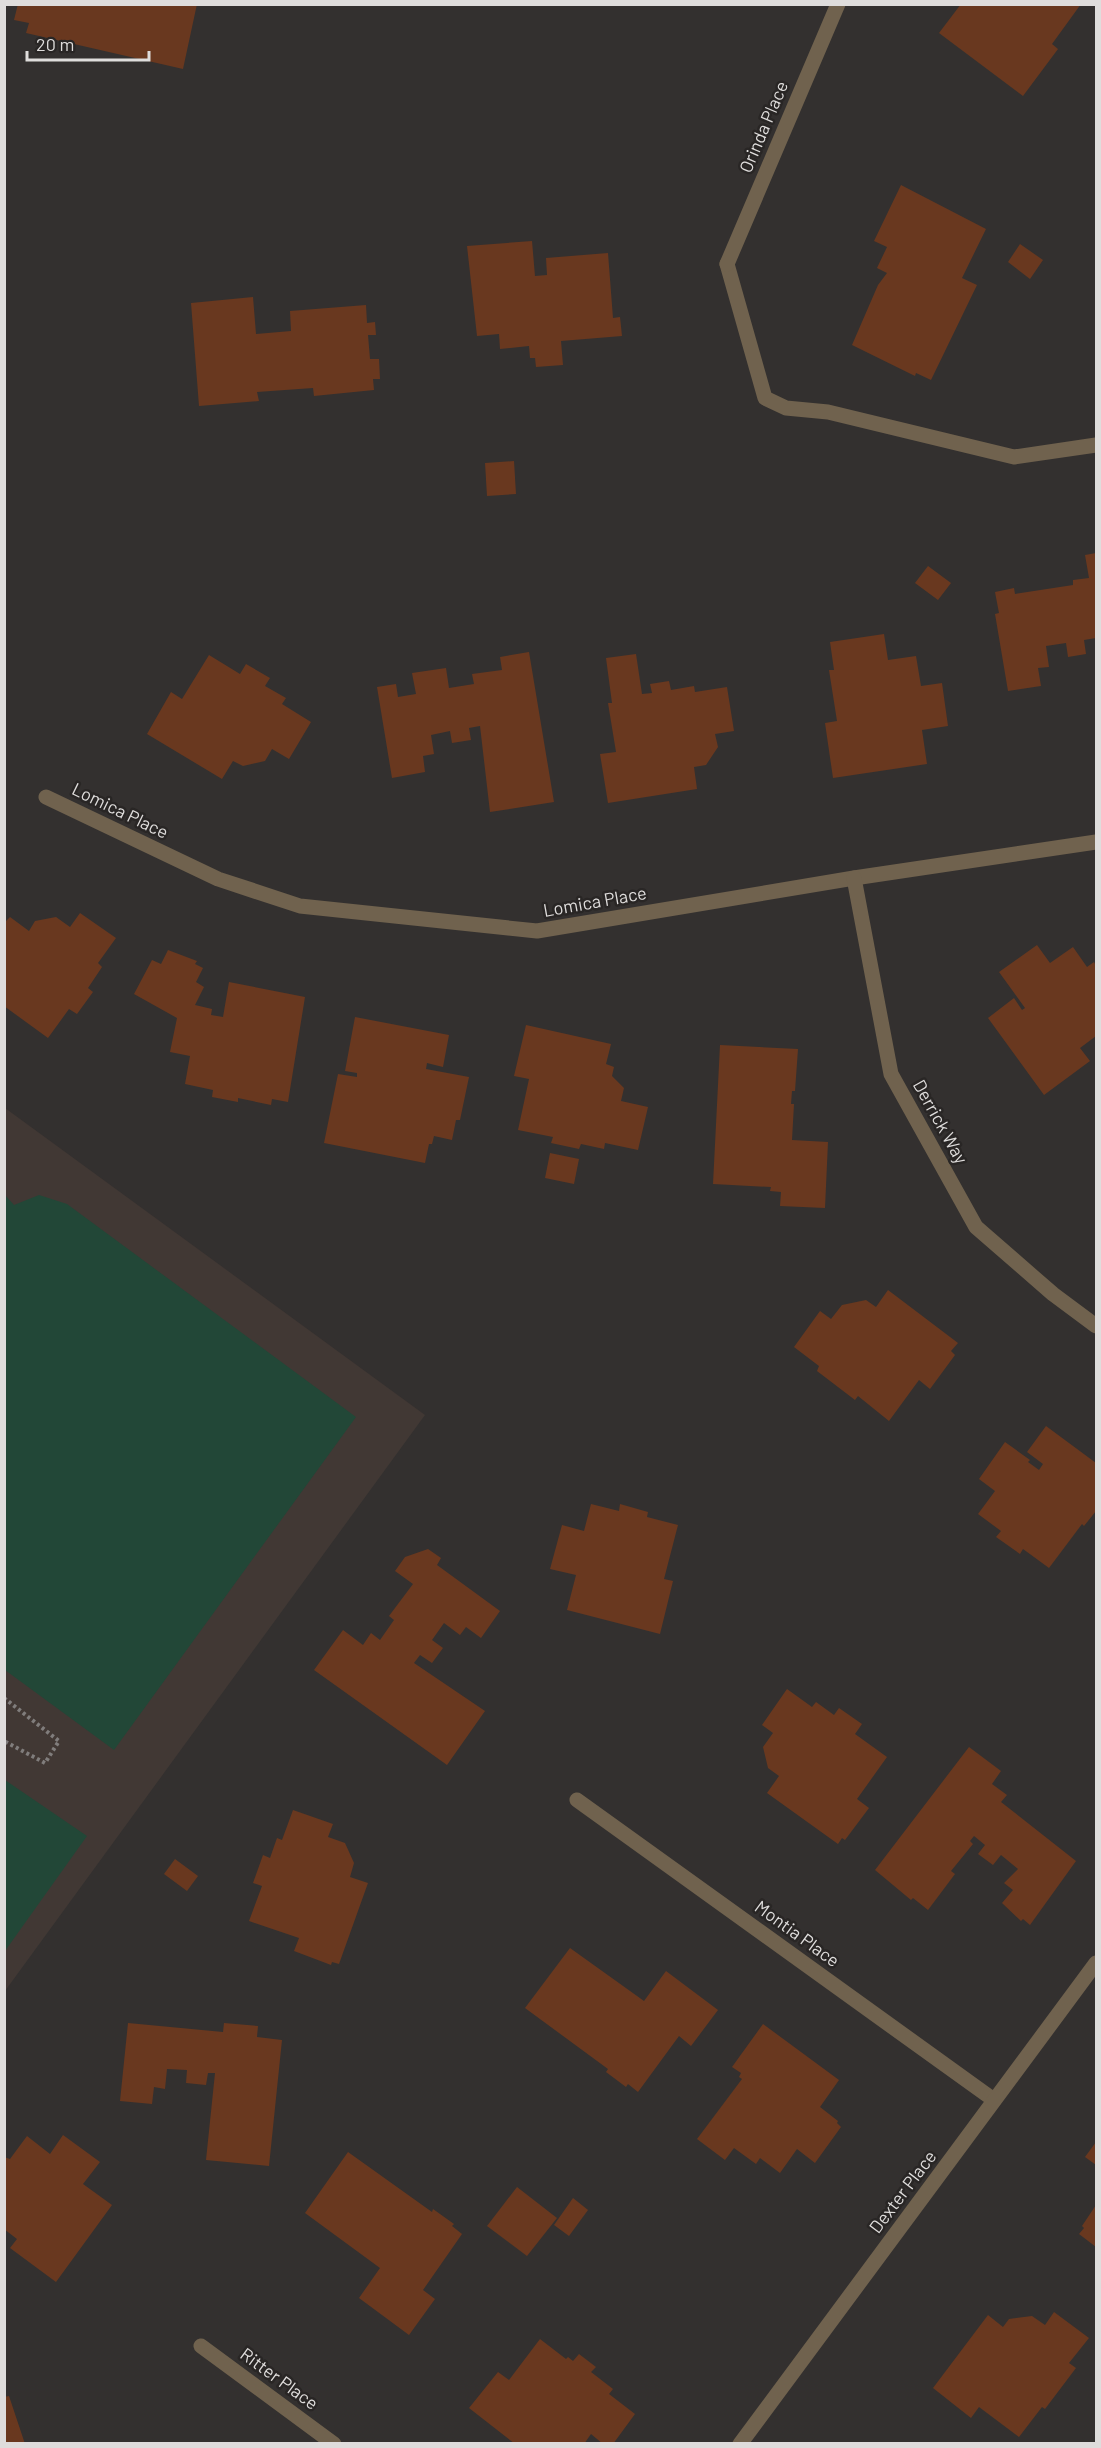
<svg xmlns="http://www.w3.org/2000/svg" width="1101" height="2448" viewBox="0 0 1101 2448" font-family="Barlow,sans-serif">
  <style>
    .built { fill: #413834 }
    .green { fill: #224737 }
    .building { fill: #69381f }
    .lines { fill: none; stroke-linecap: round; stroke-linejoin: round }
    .path { stroke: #807d7c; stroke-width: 4; stroke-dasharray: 3 3; stroke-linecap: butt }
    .lane { stroke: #70624e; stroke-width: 15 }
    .street { stroke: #70624e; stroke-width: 15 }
    .labels { text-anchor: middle; stroke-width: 5; stroke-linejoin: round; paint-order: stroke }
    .street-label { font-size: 18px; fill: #dfdddc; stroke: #292625 }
  </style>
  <rect width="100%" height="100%" fill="#33302f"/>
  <path class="built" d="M5 1108 425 1415 5 1991Z"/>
  <g class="green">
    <path d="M5 1195 14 1205 39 1195 67 1204 356 1417 114 1750 5 1670Z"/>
    <path d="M5 1780 87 1836 5 1951Z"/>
  </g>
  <g class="building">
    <path d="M18 4H197L183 69 26 33 29 23 14 20Z"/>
    <path d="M961 4 1007 5 1081 4 1052 44 1058 49 1023 96 939 33Z"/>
    <path d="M901 185 986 229 962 278 977 285 931 380 916 373 915 376 852 345 878 285 887 273 877 268 887 247 874 241Z"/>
    <path d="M532 241 535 276 547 275 546 258 608 253 613 318 620 317 622 336 561 341 563 365 536 367 535 358H530L529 346 500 349 499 334 477 336 467 246Z"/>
    <path d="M1020 244 1043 260 1030 279 1008 262Z"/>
    <path d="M253 297 256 334 291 331 290 311 366 305 367 323 375 322 376 335H368L370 359H379L380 379H373L374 390 314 396 313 388 257 392 259 401 199 406 191 303Z"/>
    <path d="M514 461 516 494 487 496 485 463Z"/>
    <path d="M1096 553V638L1084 640 1086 654 1068 657 1066 643 1046 646 1049 667 1038 668 1041 686 1008 691 995 614 999 613 995 592 1014 588 1015 594 1073 585V580L1089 578 1085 555Z"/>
    <path d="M928 566 951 583 938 600 915 583Z"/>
    <path d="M884 634 888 660 916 656 921 686 942 683 948 726 922 730 927 764 833 778 825 723 837 721 829 670H834L830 642Z"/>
    <path d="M529 652 554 802 490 812 480 726 469 728 471 740 452 743 450 731 431 735 434 754 423 756 425 772 392 778 377 687 396 684 398 697 416 694 412 673 446 668 449 688 474 684 472 674 502 670 500 657Z"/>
    <path d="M636 654 642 694 652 693 650 684 669 681 671 690 694 686 695 692 727 687 734 731 715 734 718 747 706 765 694 767 697 789 608 803 600 754 616 752 608 703H612L606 658Z"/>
    <path d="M209 655 240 674 246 664 270 678 265 686 286 698 282 704 311 722 289 759 272 749 265 761 243 766 233 761 222 779 147 734 171 692 182 699Z"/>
    <path d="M80 913 116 938 98 963 102 967 88 988 93 992 77 1014 69 1009 48 1038 4 1006V923L10 917 29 931 35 921 56 917 70 927Z"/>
    <path d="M1037 945 1050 963 1073 947 1087 967 1094 962 1096 966V1036L1080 1048 1090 1061 1044 1095 988 1018 1014 998 1022 1010 1025 1008 999 972Z"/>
    <path d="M168 950 197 961 195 964 203 968 196 982 204 987 195 1005 212 1009 211 1015 223 1017 229 982 305 997 288 1102 272 1099 271 1105 238 1098V1102L212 1097 213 1090 185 1084 190 1056 170 1052 177 1018 134 994 152 960 161 964Z"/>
    <path d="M355 1017 449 1035 443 1067 427 1063 426 1069 469 1077 460 1120H456L452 1140 434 1136 432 1144H429L425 1163 324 1143 338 1074 357 1077V1073L345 1071Z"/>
    <path d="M526 1025 611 1044 606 1064 614 1067 612 1076 624 1088 621 1101 648 1107 638 1150 605 1143 604 1149 581 1144 579 1149 551 1143 553 1137 518 1130 529 1079 514 1076Z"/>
    <path d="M720 1045 798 1049 795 1091H792L791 1104H794L792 1140 828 1142 825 1208 780 1206 781 1192 770 1191 771 1187 713 1184Z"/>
    <path d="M550 1153 579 1159 574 1184 545 1178Z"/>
    <path d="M888 1290 958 1343 951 1351 955 1355 930 1389 919 1380 889 1421 858 1396 855 1400 817 1371 819 1366 794 1347 820 1311 831 1319 842 1305 866 1300 876 1307Z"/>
    <path d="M1046 1426 1096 1463V1511L1084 1526 1082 1524 1049 1568 1023 1549 1020 1554 996 1537 1001 1531 978 1514 995 1491 979 1479 1005 1442 1030 1460 1028 1462 1039 1470 1043 1464 1027 1452Z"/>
    <path d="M591 1504 619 1511 620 1504 648 1512 647 1517 678 1525 664 1579 673 1581 660 1634 567 1610 576 1575 550 1569 562 1525 584 1531Z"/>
    <path d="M428 1549 441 1558 437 1565 500 1611 481 1638 466 1627 460 1635 444 1623 432 1640 443 1648 432 1663 420 1655 414 1663 485 1711 447 1765 314 1670 343 1630 363 1645 371 1633 380 1640 394 1620 389 1616 413 1584 395 1571 405 1557Z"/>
    <path d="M787 1689 812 1707 816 1702 834 1715 839 1708 862 1724 855 1734 887 1757 857 1799 869 1808 845 1840 842 1838 838 1844 767 1793 779 1776 768 1768 763 1747 773 1733 762 1725Z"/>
    <path d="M969 1747 1001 1771 992 1784 1007 1795 1001 1802 1076 1861 1030 1925 1023 1919 1021 1921 1002 1903 1013 1890 1004 1883 1018 1869 1001 1855 993 1865 978 1854 985 1845 974 1836 970 1841 973 1844 951 1871 955 1874 928 1910 913 1898 911 1900 875 1870Z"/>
    <path d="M293 1810 333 1824 328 1837 345 1843 354 1863 350 1877 368 1883 339 1964 332 1962 331 1965 294 1951 299 1938 249 1921 262 1886 253 1883 263 1855 270 1858 277 1838 282 1840Z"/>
    <path d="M175 1859 198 1876 187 1891 164 1874Z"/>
    <path d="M570 1948 644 2001 666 1971 718 2010 691 2046 679 2036 638 2092 628 2084 626 2087 606 2072 608 2069 525 2008Z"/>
    <path d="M128 2023 223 2032 224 2023 258 2026 257 2037 282 2040 269 2166 206 2160 215 2073H208L206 2085 186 2083 187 2070 167 2069 165 2089 154 2087 152 2104 120 2101Z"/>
    <path d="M763 2024 839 2080 820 2107 838 2121 837 2123 841 2127 815 2163 797 2149 780 2173 760 2158 756 2164 734 2148 725 2160 697 2139 742 2079 739 2077 741 2073 732 2067Z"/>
    <path d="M63 2135 100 2162 83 2184 112 2205 56 2282 10 2248 17 2239 4 2229V2157L10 2159 27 2136 50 2154Z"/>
    <path d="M1096 2142V2165L1085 2157Z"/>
    <path d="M348 2152 432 2212 433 2209 454 2224 452 2226 462 2234 423 2290 435 2299 409 2335 359 2298 380 2268 305 2213Z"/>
    <path d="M517 2187 557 2218 527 2256 487 2226Z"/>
    <path d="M573 2198 588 2210 569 2236 554 2225Z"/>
    <path d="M1096 2205V2247L1079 2234 1084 2228 1082 2226Z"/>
    <path d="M1054 2312 1089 2338 1069 2363 1076 2368 1045 2409 1042 2407 1019 2437 979 2407 971 2418 933 2388 988 2315 1003 2327 1009 2319 1032 2316 1045 2325Z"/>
    <path d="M540 2339 566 2359 568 2357 573 2361 579 2354 596 2367 591 2372 613 2389 609 2394 635 2414 613 2444H603L591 2434 584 2444H515L469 2408 498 2372 509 2380Z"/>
    <path d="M9 2396 25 2444H4V2397Z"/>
  </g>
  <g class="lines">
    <path class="path" d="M4 1698 59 1741 45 1763 4 1741"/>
    <path class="lane" d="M727 264 765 398 786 408 828 412 1014 457 1096 445"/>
    <g class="street">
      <path d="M727 264 838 4"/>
      <path d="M46 797 218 879 300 906 537 931 854 878 1096 842"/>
      <path d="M854 878 891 1074 976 1227 1053 1294 1096 1326"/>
      <path d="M577 1800 994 2100"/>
      <path d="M201 2346 334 2444"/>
      <path d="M740 2444 1096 1963"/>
    </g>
  </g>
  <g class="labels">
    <g class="street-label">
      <text transform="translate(764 127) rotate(-67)" y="6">Orinda Place</text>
      <text transform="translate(120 811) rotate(26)" y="6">Lomica Place</text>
      <text transform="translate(595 902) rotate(-10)" y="6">Lomica Place</text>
      <text transform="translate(940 1122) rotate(61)" y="6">Derrick Way</text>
      <text transform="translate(797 1934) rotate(36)" y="6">Montia Place</text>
      <text transform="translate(903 2192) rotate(-53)" y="6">Dexter Place</text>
      <text transform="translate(279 2379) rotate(36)" y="6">Ritter Place</text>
    </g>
  </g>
  <rect width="1101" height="2448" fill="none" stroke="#dfdddc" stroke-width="12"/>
  <path d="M27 51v9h122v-9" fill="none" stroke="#dfdddc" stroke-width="3"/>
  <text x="36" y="51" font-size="18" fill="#dfdddc" stroke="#292625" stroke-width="4.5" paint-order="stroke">20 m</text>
</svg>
